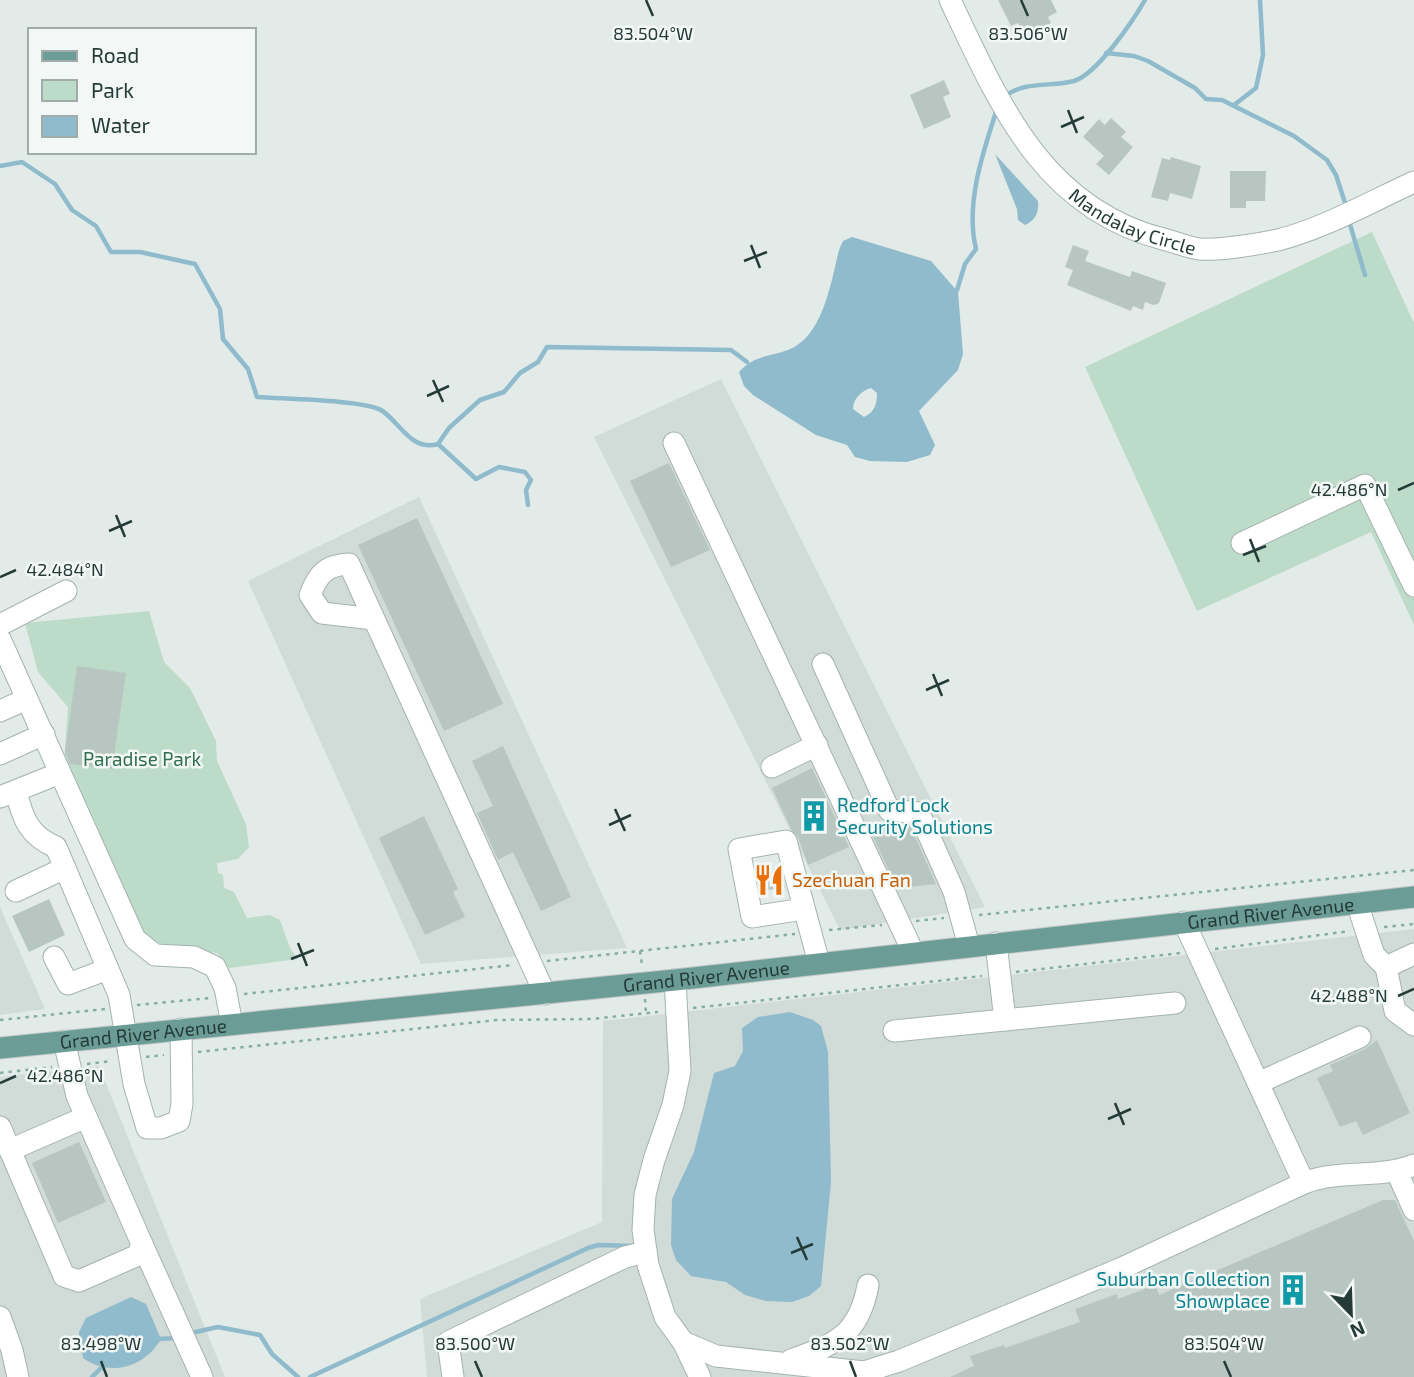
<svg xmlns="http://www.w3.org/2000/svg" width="1414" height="1377" viewBox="0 0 1414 1377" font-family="'Exo 2',sans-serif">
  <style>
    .built { fill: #d1dbd8 }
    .green { fill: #bddbc9 }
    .water { fill: #8fbbcc; fill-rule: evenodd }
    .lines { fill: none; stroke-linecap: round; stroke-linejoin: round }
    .stream { stroke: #8fbbcc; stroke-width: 4.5 }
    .building { fill: #b8c6c2 }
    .minor-casing { stroke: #a5b3b0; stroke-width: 23 }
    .major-casing { stroke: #c2c8c7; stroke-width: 23 }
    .path { stroke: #85aca5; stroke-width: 2.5; stroke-dasharray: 3.5 5; stroke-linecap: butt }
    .minor { stroke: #fff; stroke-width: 21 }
    .major { stroke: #6b9d96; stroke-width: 21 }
    .ticks { fill: none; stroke: #243b38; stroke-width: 2.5 }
    .labels { text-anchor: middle; stroke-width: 5; stroke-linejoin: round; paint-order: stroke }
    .street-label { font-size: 19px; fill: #243b38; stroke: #f3f8f6 }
    .park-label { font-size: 19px; fill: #316f50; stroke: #f3f8f6 }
    .culture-label { font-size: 19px; fill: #0d838f; stroke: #f3f8f6; text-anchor: start }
    .food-label { font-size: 19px; fill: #c56008; stroke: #f3f8f6; text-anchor: start }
    .ticks-label { font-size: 18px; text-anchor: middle; fill: #243b38; stroke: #f3f8f6; stroke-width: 5; stroke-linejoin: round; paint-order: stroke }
  </style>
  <rect width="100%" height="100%" fill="#e2ebe8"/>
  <g class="built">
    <path d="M721 379 985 907 840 930 594 437Z"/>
    <path d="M419 497 627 948 421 964 248 581Z"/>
    <path d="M0 907 45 1009 0 1015Z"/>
    <path d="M1414 929V1377H427L420 1299 602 1222 603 1021Z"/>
    <path d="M99 1066 225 1377H0V1077Z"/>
  </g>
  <g class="green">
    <path d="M1372 232 1414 323V625L1371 532 1197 611 1085 367Z"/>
    <path d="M149 611 164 662 190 688 216 741 217 761 246 824 249 847 238 859 217 863 218 873 223 875 224 888 234 892 247 918 270 915 280 920 290 948 298 959 229 968 217 953 169 948 147 938 128 914 64 763 68 707 38 672 25 623Z"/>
  </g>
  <g class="water">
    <path d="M995 154 1038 201C1039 212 1036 220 1025 225L1018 220 1017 209Z"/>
    <path d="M852 237 931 261 958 292 963 354 958 370 919 411 935 445 930 455 907 462 870 461 855 457 847 445 816 435 753 395 744 386 739 372C754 355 769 357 788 350 823 337 831 282 839 250L843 241ZM871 388 877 393C877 404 875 412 864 417L853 409C853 399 861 391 871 388Z"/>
    <path d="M790 1012 813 1020 821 1026 828 1052 831 1182 821 1286 809 1296 792 1302 766 1301 745 1295 726 1282 691 1276 676 1260 671 1245 672 1199 694 1152 714 1073 735 1066 743 1051 742 1028 758 1017Z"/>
    <path d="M131 1297 146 1304 161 1339C144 1368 110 1377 83 1358L79 1332 86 1318Z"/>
  </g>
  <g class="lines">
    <g class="stream">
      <path d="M1106 53 1134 56 1148 61 1195 88 1206 99 1222 100 1294 136 1327 160 1336 175 1347 209"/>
      <path d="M1005 96C1024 81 1052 87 1074 81 1097 74 1133 21 1145 0"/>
      <path d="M1234 105 1256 88 1263 55 1260 0"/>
      <path d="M0 166 22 162 55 184 72 210 96 226 111 252H140L195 264 220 309 223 339 248 369 257 397C282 399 364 400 381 410 400 422 411 452 438 444L476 479 499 467 525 472 531 480 526 490 528 505"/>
      <path d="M1349 221 1365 275"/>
      <path d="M957 290 965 264 976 249C965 204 983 152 997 109"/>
      <path d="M438 444 449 428 480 400 504 392 520 373 538 362 547 347 731 350 747 362"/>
      <path d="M191 1333 218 1327 260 1335 272 1354 298 1377"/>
      <path d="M157 1339 179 1338"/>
      <path d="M92 1377 102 1367"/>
      <path d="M310 1377 588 1248 598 1245 632 1246"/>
    </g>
  </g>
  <g class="building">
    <path d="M998 0H1051L1057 12 1048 17 1051 23 1025 36 1018 23 1011 26Z"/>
    <path d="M944 80 950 94 943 97 951 117 924 129 910 95Z"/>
    <path d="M1111 118 1126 132 1121 137 1133 147 1109 175 1096 164 1104 156 1083 137 1099 119 1105 125Z"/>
    <path d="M1171 157 1201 166 1192 199 1170 193 1168 201 1151 197 1162 158 1170 160Z"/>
    <path d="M1230 171H1266L1265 201H1246V208H1230Z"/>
    <path d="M1073 245 1089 251 1085 261 1130 277 1132 271 1166 283 1159 303 1154 305 1145 302 1143 310 1133 306 1131 311 1067 285 1073 270 1065 267Z"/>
    <path d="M669 463 710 550 671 567 630 481Z"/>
    <path d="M417 518 503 704 444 731 358 545Z"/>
    <path d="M77 666 126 673 112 769 70 764 65 752Z"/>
    <path d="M503 746 571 897 541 911 513 852 498 860 477 813 493 806 472 761Z"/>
    <path d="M812 768 849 847 808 865 798 837 791 829 772 788Z"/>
    <path d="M424 816 458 889 453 892 465 917 425 935 379 838Z"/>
    <path d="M910 825 936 884 897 888 869 828Z"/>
    <path d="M780 869 785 888 760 891 757 872Z"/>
    <path d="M49 899 65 935 29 952 12 916Z"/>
    <path d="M1377 1040 1410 1113 1363 1135 1356 1121 1340 1127 1317 1078 1333 1071 1330 1065 1365 1049Z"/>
    <path d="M79 1142 106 1202 58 1223 32 1163Z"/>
    <path d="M1383 1200H1395L1414 1241V1377H950L974 1366 970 1356 1004 1345 1005 1348 1080 1322 1075 1309 1117 1294 1118 1299 1155 1285 1159 1295Z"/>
  </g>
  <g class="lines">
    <defs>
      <g id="minor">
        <path id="s1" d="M950 0C999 103 1042 208 1163 239 1175 242 1187 247 1199 249 1217 251 1259 244 1278 240 1325 228 1370 202 1414 182"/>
        <path d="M674 443 913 952"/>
        <path d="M1242 543 1365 485 1414 586"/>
        <path d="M374 619 322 613 310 595C318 574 326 565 349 564L545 994"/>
        <path d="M0 625 66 591"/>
        <path d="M0 639 135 939 155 955 194 957 215 967 225 988 232 1024"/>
        <path d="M823 664 889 810 919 813 954 892 969 946"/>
        <path d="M0 711 27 699"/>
        <path d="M0 754 44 734"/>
        <path d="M772 767 817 745"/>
        <path d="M16 792C23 819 29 836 56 847L119 995 134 1084 147 1128H161L179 1121 182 1104 181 1029"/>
        <path d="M0 797 60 773"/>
        <path d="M16 891 65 868"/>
        <path d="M1357 903 1374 955 1386 967 1414 954"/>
        <path d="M804 909 752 917 739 849 786 841 819 963"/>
        <path d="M996 943 1005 1020"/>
        <path d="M54 957 68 984 108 969"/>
        <path d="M1386 967 1395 1011 1414 1025"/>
        <path d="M675 980 680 1071 673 1105 654 1160 645 1195 643 1230 648 1265 665 1317 683 1342 716 1356 864 1372 899 1361 1122 1268 1304 1183 1184 922"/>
        <path d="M894 1031 1175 1003"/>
        <path d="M1258 1083 1360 1037"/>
        <path d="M0 1127 64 1276 79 1281 138 1255 142 1244 77 1096 64 1041"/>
        <path d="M10 1150 86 1117"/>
        <path d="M1397 1172 1414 1210"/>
        <path d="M1304 1183C1339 1169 1380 1179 1414 1165"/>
        <path d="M142 1244 202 1377"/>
        <path d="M0 1317 12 1350 18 1377"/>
        <path d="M683 1342 700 1377"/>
        <path d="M791 1360C836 1344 859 1335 868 1285"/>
        <path d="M453 1377 448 1342 625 1257 646 1252"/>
      </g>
      <g id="major">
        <path id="s2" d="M0 1048 675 980 1414 897"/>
      </g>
    </defs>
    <use href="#minor" class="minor-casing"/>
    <use href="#major" class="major-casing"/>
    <g class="path">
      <path d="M979 915 1414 870"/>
      <path d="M916 921 944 918"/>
      <path d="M1384 927 1414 924"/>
      <path d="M829 930 882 925"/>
      <path d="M1215 949 1350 931"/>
      <path d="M640 951 642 965"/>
      <path d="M547 961 795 934"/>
      <path d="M1016 972 1180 953"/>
      <path d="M244 994 513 965"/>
      <path d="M645 999 646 1013"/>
      <path d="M137 1005 210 998"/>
      <path d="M693 1008 982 976"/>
      <path d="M0 1020 106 1009"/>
      <path d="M198 1052 497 1020 591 1019 658 1012"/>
      <path d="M146 1057 164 1055"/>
      <path d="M87 1064 112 1061"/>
      <path d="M0 1073 52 1067"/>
    </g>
    <use href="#minor" class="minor"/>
    <use href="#major" class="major"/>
  </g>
  <path class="ticks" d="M646 0 653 16M1021 0 1028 16M1068 110 1077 133M1061 127 1084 117M751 245 760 268M744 261 767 252M433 380 443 402M427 396 449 386M1398 490 1414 483M116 515 125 537M109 531 132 521M1250 539 1259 562M1243 555 1266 546M0 577 16 570M933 674 942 696M926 690 949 680M615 809 625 831M609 825 631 815M298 943 307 966M291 959 314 950M1398 996 1414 989M0 1083 16 1076M1115 1103 1124 1125M1108 1119 1131 1109M797 1237 807 1260M791 1253 813 1244M101 1361 107 1377M475 1361 482 1377M850 1361 856 1377M1224 1361 1231 1377"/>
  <defs>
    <symbol id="building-bare" viewBox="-9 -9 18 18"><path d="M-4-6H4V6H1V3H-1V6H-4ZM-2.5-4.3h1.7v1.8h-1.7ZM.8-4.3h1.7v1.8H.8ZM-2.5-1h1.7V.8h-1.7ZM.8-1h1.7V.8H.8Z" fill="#0f9aa8" stroke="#f3f8f6" stroke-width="2.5" paint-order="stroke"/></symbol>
    <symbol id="restaurant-bare" viewBox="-9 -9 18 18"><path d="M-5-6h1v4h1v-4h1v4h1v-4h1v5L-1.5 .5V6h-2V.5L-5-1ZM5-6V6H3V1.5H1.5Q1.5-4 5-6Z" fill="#e8710a" stroke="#f3f8f6" stroke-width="2.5" paint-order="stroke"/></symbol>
  </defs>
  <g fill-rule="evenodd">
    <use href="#building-bare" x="792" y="794" width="44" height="44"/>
    <use href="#restaurant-bare" x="747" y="858" width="44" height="44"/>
    <use href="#building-bare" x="1271" y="1268" width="44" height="44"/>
  </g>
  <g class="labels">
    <g class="street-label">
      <text dy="7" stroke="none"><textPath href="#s1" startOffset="298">Mandalay Circle</textPath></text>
      <text dy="7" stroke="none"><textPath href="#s2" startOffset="1278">Grand River Avenue</textPath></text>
      <text dy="7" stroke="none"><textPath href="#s2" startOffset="710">Grand River Avenue</textPath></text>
      <text dy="7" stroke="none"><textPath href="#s2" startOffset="144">Grand River Avenue</textPath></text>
    </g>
    <g class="park-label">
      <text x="142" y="766">Paradise Park</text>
    </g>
    <g class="culture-label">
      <text x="837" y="812">Redford Lock<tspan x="837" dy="22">Security Solutions</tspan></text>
      <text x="1270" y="1286" text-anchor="end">Suburban Collection<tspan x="1270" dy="22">Showplace</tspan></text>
    </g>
    <g class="food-label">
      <text x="792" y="887">Szechuan Fan</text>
    </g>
  </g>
  <g class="ticks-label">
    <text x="653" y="40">83.504°W</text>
    <text x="1028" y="40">83.506°W</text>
    <text x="1349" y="496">42.486°N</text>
    <text x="65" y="576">42.484°N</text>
    <text x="1349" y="1002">42.488°N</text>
    <text x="65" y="1082">42.486°N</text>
    <text x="101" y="1350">83.498°W</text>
    <text x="475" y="1350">83.500°W</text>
    <text x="850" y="1350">83.502°W</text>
    <text x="1224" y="1350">83.504°W</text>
  </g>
  <rect x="28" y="28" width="228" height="126" fill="#f3f8f6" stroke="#a0acaa" stroke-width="2"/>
  <rect x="42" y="51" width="35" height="10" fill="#6b9d96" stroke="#a0acaa" stroke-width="2"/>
  <text x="91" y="63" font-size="21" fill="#243b38">Road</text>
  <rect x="42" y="80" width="35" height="21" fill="#bddbc9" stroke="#a0acaa" stroke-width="2"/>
  <text x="91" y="98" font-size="21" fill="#243b38">Park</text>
  <rect x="42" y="116" width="35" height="21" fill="#8fbbcc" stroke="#a0acaa" stroke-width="2"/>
  <text x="91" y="133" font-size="21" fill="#243b38">Water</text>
  <g transform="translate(1351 1314) rotate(157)" stroke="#f3f8f6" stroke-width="5" paint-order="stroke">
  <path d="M0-5L12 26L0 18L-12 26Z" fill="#243b38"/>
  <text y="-10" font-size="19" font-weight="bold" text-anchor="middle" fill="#243b38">N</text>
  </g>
</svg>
